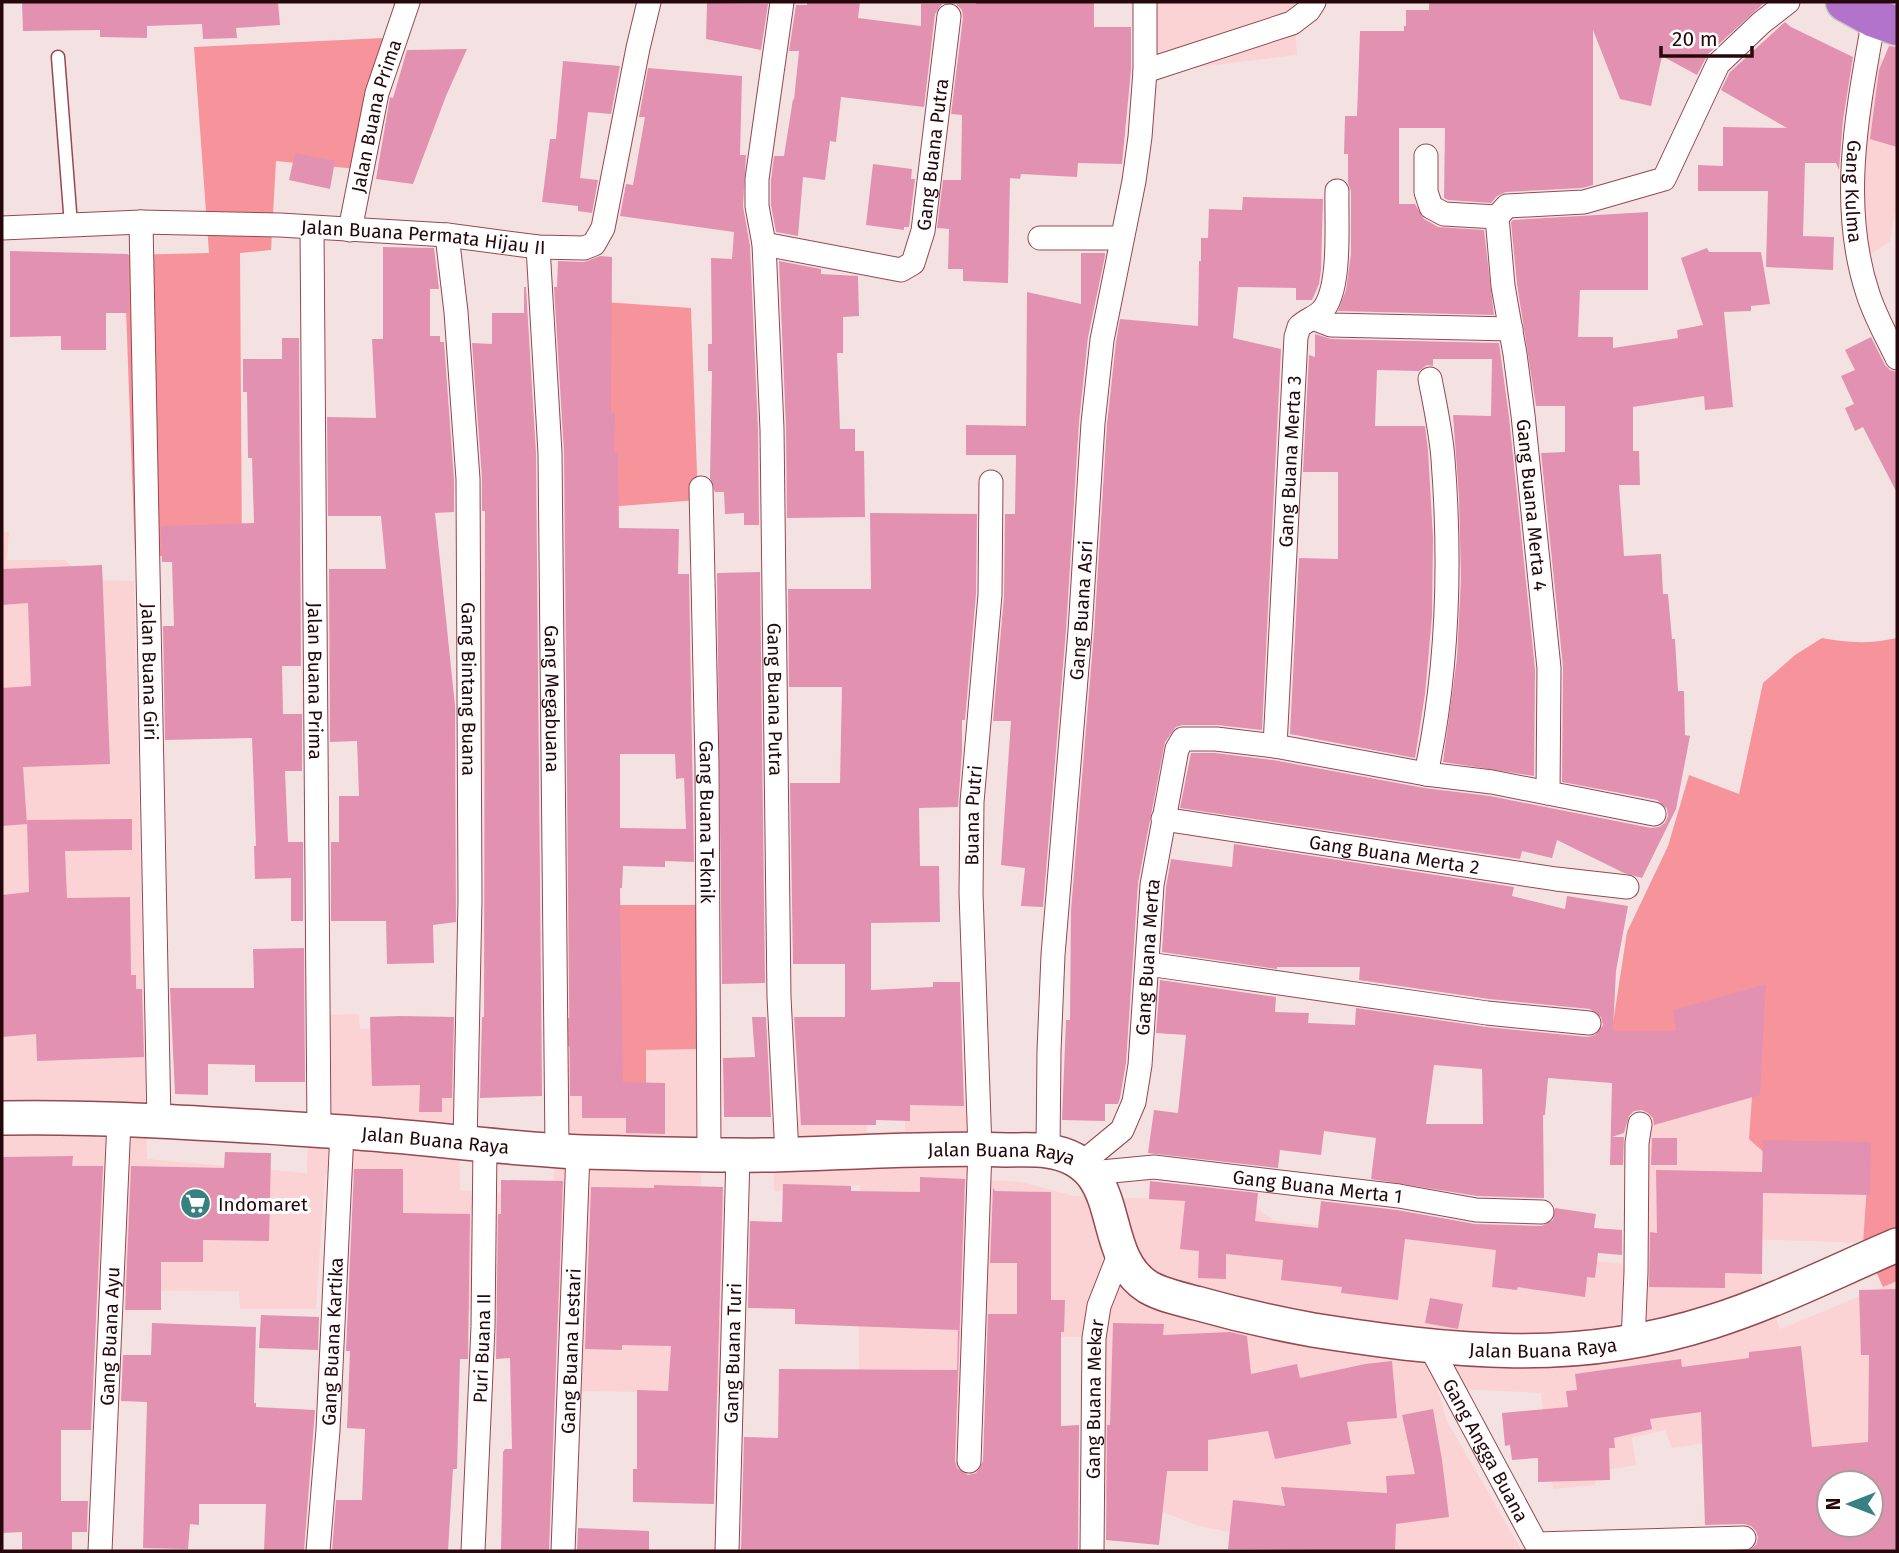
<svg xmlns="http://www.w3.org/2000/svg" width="1899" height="1553" viewBox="0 0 1899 1553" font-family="'Fira Sans',sans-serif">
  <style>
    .built { fill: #fbd3d4 }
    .green { fill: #f7949b }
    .building { fill: #e292b0; fill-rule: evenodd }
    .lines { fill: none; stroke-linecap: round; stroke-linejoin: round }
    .lane-casing { stroke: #954850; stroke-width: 15 }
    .street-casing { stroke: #954850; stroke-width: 25 }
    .secondary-casing { stroke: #954850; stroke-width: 36 }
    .highway-casing { stroke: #cbc4c5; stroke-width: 41 }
    .lane { stroke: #fff; stroke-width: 12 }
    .street { stroke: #fff; stroke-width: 23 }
    .secondary { stroke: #fff; stroke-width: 33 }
    .highway { stroke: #b274cb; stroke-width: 38 }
    .labels { text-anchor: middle; stroke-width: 6; stroke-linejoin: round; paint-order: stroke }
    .street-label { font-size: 19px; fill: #26080c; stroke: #fff }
    .poi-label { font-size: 19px; fill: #26080c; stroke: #fff; text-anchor: start }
  </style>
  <rect width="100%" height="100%" fill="#f4e2e2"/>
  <g class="built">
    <path d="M1134 2H1294L1297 55 1135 75Z"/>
    <path d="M1870 54 1897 67V200L1890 242 1858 261Z"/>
    <path d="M2 532H9L7 560H65L87 580 134 581 147 1159 307 1173 310 1015 359 1014 360 1029 458 1026 460 1190 554 1196V1046H604L646 1115V1050L700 1049 701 1201 733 1194 725 1393 567 1391 569 1312 384 1307 385 1182 325 1175 316 1309H240L239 1291 94 1290 95 1268 2 1264Z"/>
    <path d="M1757 1028 1867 1184 1863 1243 1747 1239 1780 1329 1897 1281V1492L1871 1491V1483H1829L1729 1440 1672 1448 1665 1430 1632 1438 1636 1465 1596 1472 1595 1485 1553 1489 1541 1393 1438 1388 1446 1419 1522 1551H1324L1199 1526 1142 1504 1081 1494 1094 1337 968 1336 962 1543 858 1542 860 1185 774 1191 772 1117 867 1114V1132L905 1131V1101L976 1099 977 1180 1021 1182 1074 1196 1249 1202 1274 1221 1404 1233 1498 1250 1623 1264 1626 1161 1644 1159 1648 1052Z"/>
  </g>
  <g class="green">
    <path d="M403 37 357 169 276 161 271 250 240 253 242 559 135 555 124 255 209 253 194 47Z"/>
    <path d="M604 302 691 308 698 500 607 507Z"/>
    <path d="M1822 638C1848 643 1870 644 1897 638V1281L1883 1287 1863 1243 1867 1184 1769 1157 1749 1139 1757 1028 1607 1062 1627 932 1668 846 1689 775 1739 794 1763 683 1795 655Z"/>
    <path d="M611 905H698L700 1049 646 1050V1115H608L604 1046H554L552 1018H612Z"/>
  </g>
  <g class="building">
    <path d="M22 2H278L280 25 236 28 237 38 203 39 202 24 147 26V38L100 37V30L23 31Z"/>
    <path d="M807 2H860L858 18 921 26V4H942L935 14 924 107 841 97 836 142 830 141 825 180 803 177 798 236 776 232 771 205V180L774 156H784L793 99 794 100 799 51H789L796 5H807Z"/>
    <path d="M976 2H1094V27H1131V70L1122 164 1078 163 1077 177 1021 174 1020 179 1010 178 1008 283 963 281V269H948L949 229 937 228 943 180H961L962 115 951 114 963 18 962 10 956 4H976Z"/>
    <path d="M1429 2H1762L1764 3 1708 54 1697 75 1662 56 1651 106 1620 99 1593 30V185L1582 188 1506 192 1497 196 1491 203 1448 200 1444 198 1445 128H1399V204H1415L1424 219 1438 227 1484 230 1494 315 1338 311 1346 290 1351 254V191L1348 183V154H1344L1345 116H1357L1360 31H1404V26H1406V10H1429Z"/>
    <path d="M707 3 768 4 761 50 706 39Z"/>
    <path d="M1785 22 1791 27 1853 57 1843 120 1839 170 1836 163H1805L1803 236 1834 237 1833 270 1766 267 1768 191H1698V165L1723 166V127L1787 128 1721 90 1730 72Z"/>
    <path d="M1889 46 1897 47V147L1870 139 1879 70Z"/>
    <path d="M467 49 446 96 413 184 376 179 390 97 393 98 407 50Z"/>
    <path d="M563 61 620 66 611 114 588 112 580 178 598 180 592 213 578 211V206L542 202 550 139H556Z"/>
    <path d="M648 68 742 76 740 155H746L743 206 750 246 758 429 759 525H744V513L725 514 724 492H715L710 478 712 371H708V344H712L711 258 732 259 734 232 620 216 626 184 633 185 645 117H639Z"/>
    <path d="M295 153 335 161 330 189 289 180Z"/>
    <path d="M873 164 912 169 911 179H915L909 227H904V230L866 225Z"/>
    <path d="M1243 197 1323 199 1321 270 1319 284 1312 300H1296V288L1238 287 1233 338 1281 349 1262 730 1217 725H1183L1176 727 1165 742 1138 883 1126 1063 1120 1098 1118 1104H1105V1121L1062 1120 1066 1020H1070L1071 910 1094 632 1107 424 1116 342 1120 319 1198 326 1199 261H1201V238H1208L1209 209 1242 210Z"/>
    <path d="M1648 212V290H1580L1578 337H1613V348L1678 338 1677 330 1703 325 1681 258 1707 248 1709 252H1761L1770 304 1751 306V311L1724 312 1733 407 1705 410 1704 396 1633 407V451H1639L1640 485H1619L1624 556 1661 554 1663 594H1668L1672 639H1675L1678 691H1684L1685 735 1690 736 1676 809 1642 878 1624 873 1557 840 1552 858 1522 851 1520 859 1180 808 1191 753H1215L1273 760 1424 788 1490 796 1651 828 1659 827 1665 823 1668 816 1667 809 1657 800 1562 782 1563 667 1541 453 1565 452V406H1536L1517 284 1511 222 1513 220Z"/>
    <path d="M383 247 434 248 439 289H430V336H440V342H444L454 480V512L435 513 455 706 456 922 433 925 434 963 387 964 386 921H331V842H339V796H359L357 741 330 742 329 569H386L381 516H328L327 417 376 418 372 339H383Z"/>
    <path d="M10 251 128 254 129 313H106V350H61V336L10 337Z"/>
    <path d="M1081 253H1105V256L1088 337 1079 422 1066 630 1043 907 1021 906 1025 868 1001 865 1011 721H993L1004 596 1005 514H1015L1016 455H966V425L1026 426 1027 292 1081 304Z"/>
    <path d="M600 256 612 257 611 413H615L614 452 618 453 619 528 679 529 678 574H689L694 862 665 861V867L623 866 622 888H620L623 1082 665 1083V1134L626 1133V1118H582V1096H570L564 453 554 287H557L558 261 584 262ZM620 754H675L676 779 684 778 686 829 620 828Z"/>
    <path d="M779 261 821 269V274L858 276 859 316 843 317V353H837L840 429H855V451H864L865 517 787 518 786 428Z"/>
    <path d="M524 287H526L536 453 542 1096 480 1098 482 1017H484L485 511H482V478L472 343 492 344V313H524Z"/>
    <path d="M1315 334 1331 339 1499 343 1509 417 1535 669 1534 776 1443 762 1457 658 1461 578 1459 497 1453 415 1491 416 1492 359H1433V366L1427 365 1419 371 1377 370 1375 426H1425L1428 450 1433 538 1432 616 1425 694 1415 758 1290 734 1299 558 1338 559V472H1303L1309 355 1315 357Z"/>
    <path d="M1871 337 1885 365 1890 370 1897 372V493L1863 427 1855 431 1845 408 1854 404 1841 376 1855 370 1845 350Z"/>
    <path d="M282 338H299L301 666H282L283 714H302V771H285L288 842H303V921H291V878L255 879 254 846H256L252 738 165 740 163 626H174L172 562H162L161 526 254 523 252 458H248L247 392H243V359H282Z"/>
    <path d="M870 513 977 514 976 594 965 720H962V752L958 807 919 808 920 866H939L940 922 871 923V990L933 987V982H960L964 1106 910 1105V1121L876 1120V1125H801L794 1017H845V964H793L790 783H840L842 687H789L788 589H871Z"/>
    <path d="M102 565 110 764 23 767 27 824 2 826V688L31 686 28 603 2 605V569Z"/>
    <path d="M760 572 765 983 722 984 717 573Z"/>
    <path d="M132 819V850L65 851 67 898 130 897 131 975H136V989H142L144 1057 37 1061 36 1034 2 1037V895L29 892 27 820Z"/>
    <path d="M1234 844 1514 887 1512 896 1565 909 1567 896 1628 906 1616 971 1613 1031H1676L1673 1010 1766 984 1760 1095 1654 1125 1653 1118 1648 1113 1642 1110 1634 1111 1629 1116 1624 1133 1612 1137H1624L1623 1165H1610L1612 1083 1548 1078 1545 1115H1543L1544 1198 1477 1196 1371 1179 1376 1138 1324 1131 1321 1155 1280 1150 1278 1168 1148 1153 1154 1110 1178 1113 1186 1035 1156 1033 1160 980 1276 997 1275 1012 1309 1013 1308 1023 1355 1025 1356 1008 1486 1027 1588 1037 1595 1035 1603 1025 1601 1017 1590 1009 1489 999 1359 980 1360 967H1277V969L1162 952 1166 887 1171 859 1232 867ZM1434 1065 1482 1069 1483 1124H1426Z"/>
    <path d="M304 948 305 1082H255V1065L208 1064V1095L175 1094 170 988H254L253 949Z"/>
    <path d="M401 1016 454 1017 452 1098H442V1112H419L420 1085 372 1086 370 1017Z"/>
    <path d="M752 1017H766L771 1117H724L723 1058 755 1057Z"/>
    <path d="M1652 1138H1677V1165H1651Z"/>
    <path d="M1763 1140 1871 1142 1870 1195 1763 1193 1762 1274 1725 1273V1288L1649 1287 1650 1232 1657 1233 1656 1170 1762 1172Z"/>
    <path d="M225 1152 271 1153 269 1241 203 1240V1262H161V1310H125L131 1166 224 1168Z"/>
    <path d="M73 1156 72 1166H103L91 1430H61V1501H88L87 1532H72V1551H22V1532L2 1533V1157Z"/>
    <path d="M354 1169H403V1213L470 1214 468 1359H460L457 1469H453L448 1551H332L336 1500H362L365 1429 347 1428 350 1351H346Z"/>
    <path d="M920 1177 965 1179 955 1461 957 1468 968 1475 976 1473 983 1461 988 1314H1017V1263H990L993 1188 995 1191 1051 1192V1300H1065L1064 1332H1061V1426L1079 1425 1078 1551H741L744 1437 778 1438 779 1369 957 1370 958 1330 795 1324V1309L748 1308 750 1221 782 1222 783 1184 851 1186V1191L920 1192Z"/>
    <path d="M501 1180 563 1181 549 1550 501 1551 503 1452 505 1449H512L510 1358 496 1359 498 1214H501Z"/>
    <path d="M1150 1181 1258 1193 1255 1221 1318 1228 1321 1201 1397 1210 1475 1224 1542 1226 1553 1220 1555 1208 1596 1214 1594 1228 1622 1230V1255L1598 1253 1595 1278 1587 1277 1585 1297 1518 1287 1517 1290 1492 1287 1496 1250 1405 1239 1398 1300 1341 1293 1342 1287 1281 1280 1283 1260 1226 1254V1279L1198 1278 1199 1251 1180 1249 1185 1201 1149 1199Z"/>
    <path d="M654 1185 723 1187 714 1504 633 1502V1469H637V1390L668 1391 671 1346 622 1345V1350L585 1349 591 1187 654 1188Z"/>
    <path d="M1897 1289V1551H1747L1756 1545 1758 1538 1756 1531 1751 1526 1744 1524 1705 1525 1701 1412 1650 1419 1652 1429 1614 1438 1615 1448H1609L1610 1480 1538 1482V1458L1512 1460 1510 1445 1505 1446 1502 1413 1568 1407 1566 1391 1577 1390 1575 1374 1681 1359 1682 1367 1749 1358V1352L1801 1346 1812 1447 1868 1442 1869 1355H1861L1859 1290ZM1829 1483H1871V1525H1829Z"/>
    <path d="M1430 1298 1463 1304 1458 1329 1425 1323Z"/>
    <path d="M261 1315 319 1317 318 1350 259 1348Z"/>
    <path d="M152 1323 256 1327 254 1403H256V1407L315 1410 304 1551H264L266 1504H199V1525L190 1524 188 1549 143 1548 147 1402 121 1401 123 1355H151Z"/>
    <path d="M1113 1323 1164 1324 1163 1335 1230 1332 1247 1336 1251 1374 1297 1364 1300 1378 1365 1364 1392 1361 1397 1418 1347 1422 1351 1444 1275 1459 1268 1431 1208 1440V1471H1167L1159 1545 1106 1540 1107 1425H1110Z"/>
    <path d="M1433 1409 1442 1460 1449 1517 1396 1524 1395 1551 1228 1549 1233 1500 1285 1506 1281 1487 1387 1493 1386 1476 1415 1474 1402 1415Z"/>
    <path d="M578 1528 649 1531V1551H577Z"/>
  </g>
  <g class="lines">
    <defs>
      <path id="lane" d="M58 57 71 225"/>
      <g id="street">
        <path id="s1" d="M782 2 757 179V206L764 244 772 429 779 997 787 1154"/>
        <path id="s2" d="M1874 18C1858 109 1838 204 1868 294 1875 316 1887 337 1897 358"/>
        <path d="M1145 71 1292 23 1309 10 1314 2"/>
        <path id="s3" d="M1426 156V192L1431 207 1444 214 1497 217 1503 286 1515 354 1523 415 1549 668 1548 793"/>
        <path d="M1497 217 1507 206 1584 202 1664 179 1718 64 1761 23 1788 2"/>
        <path id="s4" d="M141 222 159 1122"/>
        <path id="s5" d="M2 228 141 222 280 225 447 235 538 247 584 248 594 244 603 228 638 48 649 2"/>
        <path id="s6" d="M312 229 319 1131"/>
        <path id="s7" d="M350 230 377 93 408 2"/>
        <path id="s8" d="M447 235 456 312 468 479 470 900 465 1144"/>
        <path d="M1040 238H1122"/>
        <path id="s9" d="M764 244 901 270 913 263 923 231 949 16"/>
        <path id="s10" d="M538 247 550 453 557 1150"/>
        <path d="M1313 318 1331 325 1511 329"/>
        <path id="s11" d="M701 488 707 764 709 1155"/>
        <path id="s12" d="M1275 746 1296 337 1299 327C1306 320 1315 318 1322 311 1342 289 1336 221 1337 191"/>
        <path d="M1426 774C1448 671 1451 563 1443 459 1441 432 1435 405 1430 379"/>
        <path id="s13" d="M1163 819 1556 879 1627 887"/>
        <path d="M1148 964 1487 1013 1589 1023"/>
        <path id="s14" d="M1048 1151 1049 1051 1053 955 1080 631 1093 423 1102 340 1134 181 1140 137 1145 71V2"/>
        <path id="s15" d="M1082 1163 1122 1130 1134 1102 1140 1065 1152 885 1177 749 1183 739H1216L1275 746 1426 774 1492 782 1654 814"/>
        <path id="s16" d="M1091 1173 1154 1167 1399 1196 1476 1210 1542 1212"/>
        <path d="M1633 1342 1636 1272 1637 1143 1640 1124"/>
        <path id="s17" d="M1431 1348 1540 1551"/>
        <path id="s18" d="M969 1461 980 1149 971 893 972 802 990 595 991 482"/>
        <path d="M1537 1544 1744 1538"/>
        <path id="s19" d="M100 1551 119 1121"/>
        <path id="s20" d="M318 1551 328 1430 342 1132"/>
        <path id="s21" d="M473 1551 483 1327 485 1146"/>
        <path id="s22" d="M563 1551 578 1152"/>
        <path id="s23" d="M727 1551 738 1156"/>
        <path id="s24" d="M1092 1551 1094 1338 1099 1306 1121 1250"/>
      </g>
      <g id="secondary">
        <path id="s25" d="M2 1118C115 1116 230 1125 344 1132 424 1137 504 1149 584 1152 634 1153 685 1155 735 1155 775 1156 816 1153 856 1152 906 1150 956 1148 1007 1150 1020 1150 1034 1149 1047 1151 1130 1162 1094 1253 1148 1287 1162 1295 1180 1299 1196 1303 1235 1314 1274 1323 1313 1330 1453 1352 1574 1366 1711 1322 1775 1302 1836 1271 1897 1245"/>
      </g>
      <path id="highway" d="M1845 2 1874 18 1897 26"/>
    </defs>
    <use href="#lane" class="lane-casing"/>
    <use href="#street" class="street-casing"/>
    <use href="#secondary" class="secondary-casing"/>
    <use href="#highway" class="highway-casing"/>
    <use href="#lane" class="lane"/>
    <use href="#street" class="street"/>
    <use href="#secondary" class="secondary"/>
    <use href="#highway" class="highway"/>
  </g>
  <defs>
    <symbol id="supermarket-disc" viewBox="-11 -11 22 22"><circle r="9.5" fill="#388181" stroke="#fff"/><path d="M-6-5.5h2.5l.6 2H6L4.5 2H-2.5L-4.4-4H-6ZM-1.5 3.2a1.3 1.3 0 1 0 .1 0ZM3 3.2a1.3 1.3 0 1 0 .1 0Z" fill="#fff"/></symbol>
  </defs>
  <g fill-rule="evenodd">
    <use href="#supermarket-disc" x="178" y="1186" width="35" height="35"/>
  </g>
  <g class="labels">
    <g class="street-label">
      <text dy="7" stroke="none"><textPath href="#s7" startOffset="117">Jalan Buana Prima</textPath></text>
      <text dy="7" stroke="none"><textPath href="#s9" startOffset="264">Gang Buana Putra</textPath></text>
      <text dy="7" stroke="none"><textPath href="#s2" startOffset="175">Gang Kulma</textPath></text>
      <text dy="7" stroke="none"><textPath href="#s5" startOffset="422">Jalan Buana Permata Hijau II</textPath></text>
      <text dy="7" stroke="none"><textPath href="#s12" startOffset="285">Gang Buana Merta 3</textPath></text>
      <text dy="7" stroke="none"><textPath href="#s3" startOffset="410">Gang Buana Merta 4</textPath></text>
      <text dy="7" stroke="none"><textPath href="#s14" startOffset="542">Gang Buana Asri</textPath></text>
      <text dy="7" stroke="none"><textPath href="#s4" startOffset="450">Jalan Buana Giri</textPath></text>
      <text dy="7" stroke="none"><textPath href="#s6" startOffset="452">Jalan Buana Prima</textPath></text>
      <text dy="7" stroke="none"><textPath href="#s8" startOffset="455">Gang Bintang Buana</textPath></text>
      <text dy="7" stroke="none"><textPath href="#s10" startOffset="452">Gang Megabuana</textPath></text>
      <text dy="7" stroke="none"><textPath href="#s1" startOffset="700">Gang Buana Putra</textPath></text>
      <text dy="7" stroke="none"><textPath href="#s18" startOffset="646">Buana Putri</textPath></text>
      <text dy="7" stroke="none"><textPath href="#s11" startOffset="334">Gang Buana Teknik</textPath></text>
      <text dy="7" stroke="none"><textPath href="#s13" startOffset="234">Gang Buana Merta 2</textPath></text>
      <text dy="7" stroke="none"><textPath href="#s15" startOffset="228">Gang Buana Merta</textPath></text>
      <text dy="7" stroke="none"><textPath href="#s25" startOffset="434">Jalan Buana Raya</textPath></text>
      <text dy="7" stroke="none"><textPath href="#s25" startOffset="1001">Jalan Buana Raya</textPath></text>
      <text dy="7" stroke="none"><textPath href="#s16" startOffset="228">Gang Buana Merta 1</textPath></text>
      <text dy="7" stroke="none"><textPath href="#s19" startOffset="215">Gang Buana Ayu</textPath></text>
      <text dy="7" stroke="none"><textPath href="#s20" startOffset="210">Gang Buana Kartika</textPath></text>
      <text dy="7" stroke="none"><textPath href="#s25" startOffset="1629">Jalan Buana Raya</textPath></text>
      <text dy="7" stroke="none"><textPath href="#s21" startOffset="203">Puri Buana II</textPath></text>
      <text dy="7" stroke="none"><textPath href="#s22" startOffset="200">Gang Buana Lestari</textPath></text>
      <text dy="7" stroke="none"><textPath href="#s23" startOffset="198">Gang Buana Turi</textPath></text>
      <text dy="7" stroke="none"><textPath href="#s24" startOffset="152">Gang Buana Mekar</textPath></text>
      <text dy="7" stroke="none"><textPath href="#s17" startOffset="116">Gang Angga Buana</textPath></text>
    </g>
    <g class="poi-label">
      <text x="218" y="1211">Indomaret</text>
    </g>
  </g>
  <rect width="1899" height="1553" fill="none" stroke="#26080c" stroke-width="7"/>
  <g transform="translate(1850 1504) rotate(270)"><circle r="33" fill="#ffffff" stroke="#a89c9e" stroke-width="2"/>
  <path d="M0-5L12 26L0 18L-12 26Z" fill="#388181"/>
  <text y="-10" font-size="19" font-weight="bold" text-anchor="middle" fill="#26080c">N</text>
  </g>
  <path d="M1661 46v10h91v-10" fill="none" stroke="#26080c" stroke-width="3.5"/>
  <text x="1672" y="46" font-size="21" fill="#26080c" stroke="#ffffff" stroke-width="5" paint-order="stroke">20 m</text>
</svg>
